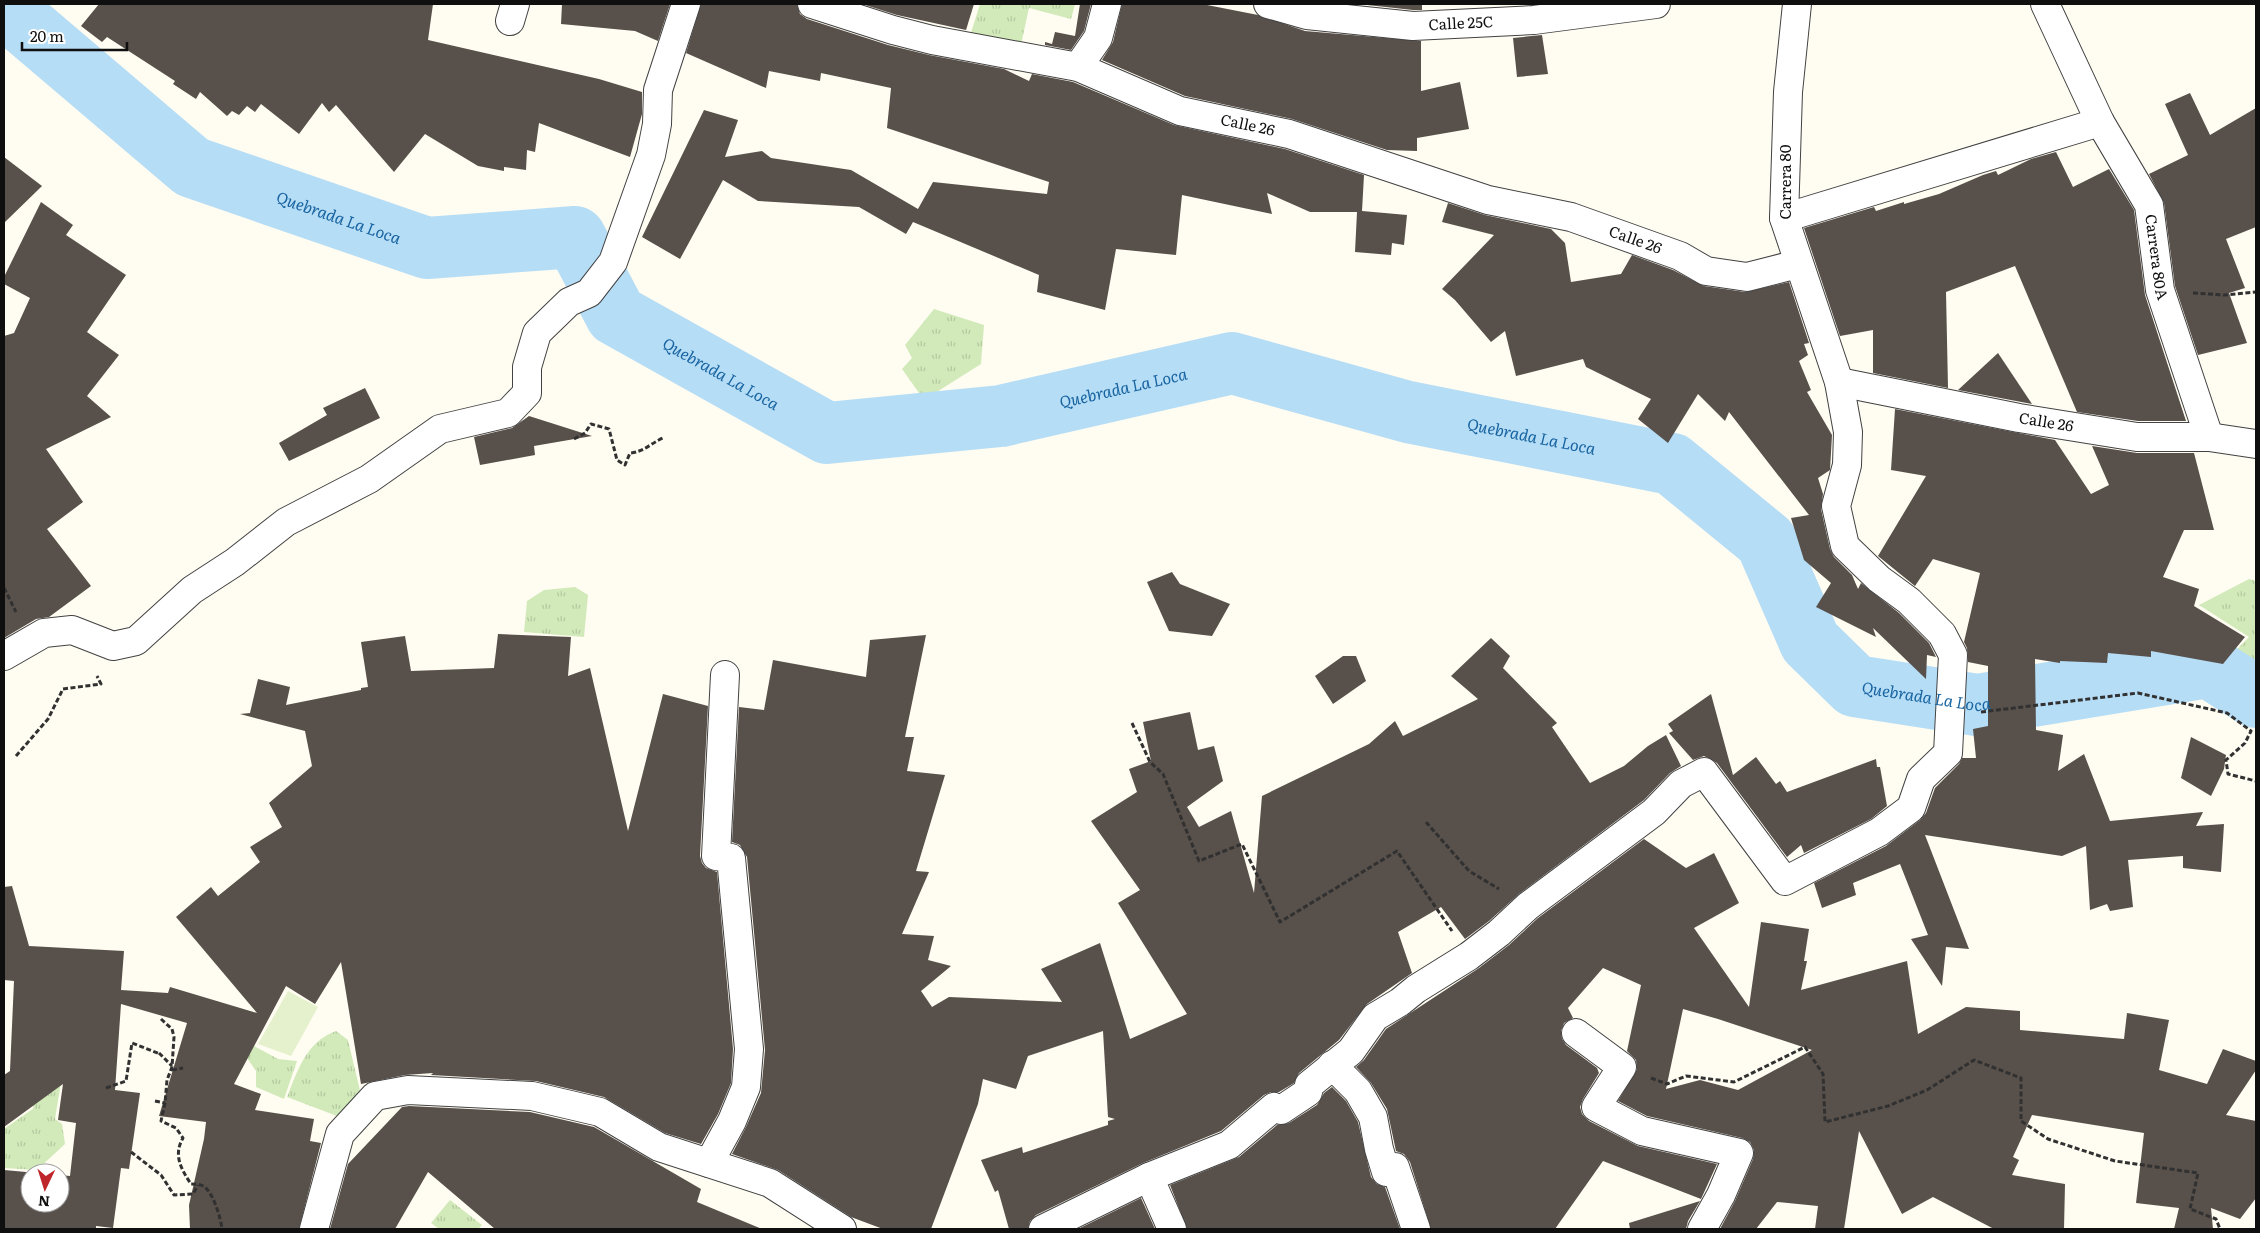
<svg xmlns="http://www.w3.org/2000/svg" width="2260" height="1233" viewBox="0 0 2260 1233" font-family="Literata,serif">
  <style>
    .grass { fill: url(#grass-tufts) }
    .pitch { fill: #e4f1cc }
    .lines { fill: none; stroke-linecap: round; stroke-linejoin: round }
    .river { stroke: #b6ddf6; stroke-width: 62 }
    .building { fill: #58504b; fill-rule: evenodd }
    .minor-casing { stroke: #424242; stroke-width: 30 }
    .path { stroke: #313131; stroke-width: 3; stroke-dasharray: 5 2.5; stroke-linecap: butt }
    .minor { stroke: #fff; stroke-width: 28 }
    .labels { text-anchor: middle; stroke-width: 5; stroke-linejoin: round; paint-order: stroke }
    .street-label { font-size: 15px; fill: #0f0f0f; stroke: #fff }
    .water-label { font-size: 16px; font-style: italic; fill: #1864a1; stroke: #fff }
  </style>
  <defs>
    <pattern id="grass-tufts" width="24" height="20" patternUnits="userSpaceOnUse" patternTransform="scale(1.25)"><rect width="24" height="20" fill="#d2eaba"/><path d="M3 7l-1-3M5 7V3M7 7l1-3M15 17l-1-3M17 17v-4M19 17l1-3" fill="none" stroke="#b3c89f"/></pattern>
  </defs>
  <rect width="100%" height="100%" fill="#fffcf1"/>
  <g class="grass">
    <path d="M980 4H1075L1071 19 1029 8 1020 49 970 36Z"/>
    <path d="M934 309 984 325 981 364 924 400 902 369 912 358 905 345Z"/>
    <path d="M2249 579 2256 581V687L2220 667 2249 637 2199 605Z"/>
    <path d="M575 587 588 595 584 637 524 632 527 601 544 590Z"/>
    <path d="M336 1031 348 1040 361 1095 341 1124 337 1116 287 1097C298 1070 306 1042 336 1031Z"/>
    <path d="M254 1046 278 1059 297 1061 284 1099 256 1087V1071L247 1058Z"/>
    <path d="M18 1070 62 1076 55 1119 62 1124 65 1144 37 1170 4 1168V1129L34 1108Z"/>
    <path d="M450 1200 482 1225 478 1229H439L431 1223Z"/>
  </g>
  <path class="pitch" d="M288 991 318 1007 291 1056 258 1044Z"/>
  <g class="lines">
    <path class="river" id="s1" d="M4 7 192 167 427 248 575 237 616 315 827 433 1001 416 1232 363 1408 412 1672 464 1766 541 1810 642 1855 686 1977 705 2209 667 2256 697"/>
  </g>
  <g class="building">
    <path d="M99 4H433L428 40 599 79 642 92V114L630 157 539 123 535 152 527 150 526 170 504 167V171L478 166 425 134 394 172 336 105 329 112 322 103 299 134 261 104 255 112 247 106 239 115 232 111 227 116 200 92 196 99 173 84 175 81 107 37 102 42 81 26Z"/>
    <path d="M562 4H670L658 41 635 31 561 24Z"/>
    <path d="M701 4H797L800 14 807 19 888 45 929 55 1004 69 1029 81 1032 74 1073 82 1174 125 1285 149 1364 175 1362 211 1407 215 1404 245 1392 243 1391 255 1355 252 1357 212H1310L1267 193 1272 214 1182 195 1176 255 1116 249 1105 310 1037 292 1039 275 913 222 906 234 859 207 758 201 723 180 680 259 642 237 704 110 738 120 725 157 762 151 771 158 851 170 918 209 933 182 1047 194 1049 182 887 128 891 88 821 73 820 81 769 71 766 88 686 53Z"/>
    <path d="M862 4H974L966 30 897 15Z"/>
    <path d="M1080 4H1091L1084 31 1071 50 1045 45V42L1052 44 1055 32 1075 36Z"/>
    <path d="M1122 4H1202L1258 15 1305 31 1421 41V91L1460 82 1469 129 1417 138V151L1387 150 1292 119 1185 96 1102 60 1113 42Z"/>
    <path d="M1358 4H1422V10H1413Z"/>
    <path d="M1542 35 1548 74 1517 77 1513 38Z"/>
    <path d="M2190 93 2210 135 2256 108V227L2226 239 2245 288 2229 293 2247 343 2198 355 2175 286 2164 203 2149 174 2188 155 2165 104Z"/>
    <path d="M2056 152 2073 187 2109 169 2134 210 2145 295 2186 421H2138L2077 412 2015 266 1946 292 1948 388 1873 373V330L1840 336 1804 228 1874 207 1876 211 1904 202V204L1939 194 1983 175 1996 171 1998 175 2031 159Z"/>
    <path d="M4 157 42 186 4 223Z"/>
    <path d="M41 202 73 225 66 235 126 275 87 332 119 355 87 396 111 417 46 449 83 502 47 529 91 586 49 617 36 619 4 638V336L14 333 30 298 4 284V277Z"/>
    <path d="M1448 203 1485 215 1551 229 1565 243 1571 282 1621 274 1632 255 1673 270 1704 286 1745 292 1789 282 1809 343 1804 344 1808 355 1799 361 1811 390 1807 392 1832 435 1830 470 1818 478 1823 494 1821 509 1830 549 1834 557 1852 575 1858 589 1861 583 1899 613 1929 643 1936 657 1927 655 1926 679 1873 628 1876 637 1816 607 1831 583 1804 560 1791 518 1809 515 1729 412 1725 421 1698 394 1668 443 1638 419 1651 399 1586 367 1583 359 1516 376 1505 331 1491 342 1455 300 1442 289 1494 235 1442 222Z"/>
    <path d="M1998 353 2032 404 1958 390Z"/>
    <path d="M365 388 380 418 289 461 279 443 327 415 323 408Z"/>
    <path d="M1895 409 2055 440 2091 494 2109 485 2092 446 2137 453H2194L2214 530H2184L2163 577 2199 589 2194 606 2245 637 2223 664 2151 651V657L2108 653 2107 663 2060 661V663L2035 659 2036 730 2063 735 2058 771 2084 754 2110 821 2203 812 2196 826 2224 824 2221 872 2183 868V856L2128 860 2133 907 2110 911 2107 904 2090 910 2086 846 2062 856 1925 835 1969 949 1946 947 1942 986 1911 939 1928 935 1900 864 1853 883 1856 895 1822 908 1814 883 1886 846 1920 820 1926 813 1935 788 1959 764 1962 758H1976L1973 729 1988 726V666L1968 662 1967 648 1964 642 1980 573 1933 559 1915 586 1878 556 1926 476 1891 470Z"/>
    <path d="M529 416 592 436 534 446 535 455 480 465 474 437 512 428Z"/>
    <path d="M1172 572 1180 584 1230 604 1212 636 1169 631 1147 582Z"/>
    <path d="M498 634 571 637 568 676 590 668 628 831 663 694 708 706 700 856 702 863 706 868 717 872 733 1049 731 1083 718 1114 701 1144 665 1133 604 1097 536 1081 431 1075 433 1073 405 1075 361 1084 341 962 315 1004 286 986 234 1084 261 1094 255 1110 314 1119 310 1141 321 1143 299 1229H190L189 1205 204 1139 206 1122 159 1116 187 1023 121 1004 115 1090 140 1093 129 1169 121 1168 113 1228 96 1226V1229H4V1170L37 1173H30V1203H60V1175L70 1176 76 1123 58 1120 63 1084 4 1127V1075L10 1071 14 981 4 980V887L12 886 29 946 124 951 121 990 168 993 170 987 257 1013 176 917 211 887 218 896 260 862 250 847 282 827 269 803 312 766 305 731 240 714 250 713 258 679 290 687 286 705 361 690V688L368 687 361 642 405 636 411 671 494 668Z"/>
    <path d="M926 635 905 737H914L907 771 945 775 916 871 929 872 902 934 934 936 928 960 951 966 921 991 932 1007 949 997 1062 1002 1041 969 1100 943 1130 1039 1187 1014 1118 903 1140 890 1091 821 1137 792 1129 769 1151 761 1143 722 1190 712 1198 750 1214 746 1223 781 1187 807 1199 827 1231 811 1254 893 1262 796 1369 744 1395 721 1403 736 1478 699 1451 676 1491 638 1510 656 1503 668 1557 723 1552 727 1590 783 1624 766 1648 746 1666 735 1681 766 1670 773 1644 800 1519 894 1489 921 1465 939 1441 907 1398 932 1412 973 1367 1004 1339 1040 1299 1073 1294 1083 1279 1092H1271L1264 1095 1221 1131 1143 1163 1036 1215 1030 1221 1028 1229H1009L998 1190 995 1192 981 1160 1022 1147 1023 1153 1108 1125V1121L1115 1119 1108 1117 1103 1031 1028 1056 1016 1089 983 1079 978 1104 931 1229H883L851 1217 778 1170 732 1154 746 1127 761 1093 765 1050 747 857 740 845 732 842 739 707 764 710 773 660 866 677 870 640Z"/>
    <path d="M1343 656H1356L1366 681 1333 704 1315 676Z"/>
    <path d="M1711 694 1733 775 1756 757 1776 784 1780 781 1787 792 1876 759 1877 767H1880L1887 806 1871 819 1804 853 1801 845 1787 857 1717 763 1704 756 1693 760 1669 733 1673 731 1668 724Z"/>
    <path d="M2191 737 2226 755 2224 769 2211 796 2181 778Z"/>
    <path d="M1644 839 1686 868 1714 853 1739 903 1694 928 1749 1007 1761 922 1809 929 1804 961H1807L1801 990 1907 961 1918 1034 1966 1007 2020 1011V1030L2124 1039 2127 1013 2169 1020 2159 1070 2207 1084 2223 1049 2256 1061V1070L2226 1115 2256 1121V1198L2240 1219 2211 1208 2213 1229H2174L2179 1208 2136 1203 2144 1133 2032 1115 2013 1157 2019 1160 2012 1175 2065 1184 2064 1229H1994L1933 1197 1902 1214 1859 1131 1844 1229H1815L1818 1206 1777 1202 1756 1229H1720L1735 1201 1753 1159 1754 1150 1750 1142 1742 1138 1647 1116 1618 1101 1637 1069 1636 1060 1627 1051 1641 985 1603 968 1568 1008 1573 1018 1564 1023 1561 1031 1562 1039 1566 1045 1597 1068 1599 1073 1583 1099 1580 1107 1582 1114 1589 1121 1638 1146 1717 1164 1701 1199 1603 1161 1555 1229H1431L1410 1162 1404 1154 1396 1151 1387 1109 1371 1083 1356 1067 1364 1060 1386 1029 1479 968 1509 945 1538 918ZM1683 1009 1718 1019 1812 1050 1738 1090 1700 1080 1666 1089Z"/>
    <path d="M1332 1087 1346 1101 1358 1122 1371 1177 1377 1184 1385 1187 1400 1229H1187L1170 1185 1239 1157 1277 1125 1289 1123 1317 1105 1324 1093Z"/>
    <path d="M409 1106 530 1112 594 1127 701 1189 697 1202 762 1229H495L428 1172 395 1229H330L348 1164 402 1107Z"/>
    <path d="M1141 1198 1155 1229H1078Z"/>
    <path d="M1700 1201 1688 1221 1686 1229H1630L1629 1223Z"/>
  </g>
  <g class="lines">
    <defs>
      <g id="minor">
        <path id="s2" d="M812 4 893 30 932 40 1078 67 1180 111 1289 134 1488 200 1571 217 1680 256 1706 271 1747 277 1798 264"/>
        <path id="s3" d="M1268 4 1307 15 1413 26 1534 20 1656 4"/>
        <path id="s4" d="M2045 4 2100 122 2149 205 2160 290 2209 437"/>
        <path d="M510 21 515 4"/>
        <path d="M1078 67 1098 38 1107 4"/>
        <path d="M1784 218 2100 122"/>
        <path id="s5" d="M1839 382 2019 418 2137 437H2209L2256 444"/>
        <path d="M4 656 44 633 72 630 113 646 136 641 192 590 235 562 286 522 369 479 440 429 508 413 527 393V367L537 333 569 302 589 293 613 262 651 155 657 124 658 90 686 4"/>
        <path d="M1576 1033 1622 1067 1596 1107 1642 1131 1739 1153 1721 1195 1702 1229"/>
        <path d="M1332 1065 1358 1091 1373 1117 1379 1149 1386 1172 1395 1167 1416 1229"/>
        <path d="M709 1163 732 1121 746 1087 749 1049 731 858 716 856 725 675"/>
        <path d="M1149 1177 1172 1229"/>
        <path d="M314 1229 340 1134 375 1096 408 1090 532 1096 600 1112 659 1147 770 1183 842 1229"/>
        <path d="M1043 1229 1149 1177 1229 1145 1274 1107 1281 1110 1308 1092 1309 1085 1351 1051 1375 1017 1400 1002 1416 989 1469 956 1499 933 1528 906 1654 812 1681 784 1704 772 1785 881 1879 832 1911 808 1921 779 1948 753 1953 655 1942 634 1909 601 1879 579 1845 546 1836 506 1847 465 1848 432 1839 382 1784 218 1788 92 1797 4"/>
      </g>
    </defs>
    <use href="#minor" class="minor-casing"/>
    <g class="path">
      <path d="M2193 293 2224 295 2256 292"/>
      <path d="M574 439 585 433 591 424 609 429 617 460 625 465 630 453C644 452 651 443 663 438"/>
      <path d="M4 588 16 612"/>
      <path d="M1981 712 2138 693 2227 713 2251 731 2245 743 2226 760 2228 774 2256 781"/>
      <path d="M1132 723 1150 762 1163 774 1199 861 1242 844 1280 922 1397 851 1452 931"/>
      <path d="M16 756 48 719 63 689 101 684 97 676"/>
      <path d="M1426 822 1469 871 1499 889"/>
      <path d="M161 1019 172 1029 174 1037 172 1067 167 1080 165 1103 161 1121 176 1128 183 1138C173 1155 181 1169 191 1184 194 1184 200 1184 203 1186 213 1191 221 1219 222 1229"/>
      <path d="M159 1053 172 1066"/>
      <path d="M172 1070 183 1068"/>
      <path d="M1651 1078 1667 1084 1686 1076 1734 1082 1805 1047 1823 1074 1825 1122 1888 1106 1927 1090 1974 1060 2021 1078V1121L2048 1139 2115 1161 2198 1173 2190 1209 2216 1219 2220 1229"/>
      <path d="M106 1088 126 1081 132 1043 160 1054"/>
      <path d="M155 1101 165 1103"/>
      <path d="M131 1152 161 1175 174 1195 193 1194 198 1185"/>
    </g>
    <use href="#minor" class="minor"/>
  </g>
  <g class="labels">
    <g class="street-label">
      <text dy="5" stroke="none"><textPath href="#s3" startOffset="195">Calle 25C</textPath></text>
      <text dy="5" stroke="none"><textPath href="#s2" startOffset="454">Calle 26</textPath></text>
      <text transform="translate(1786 182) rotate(-90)" y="5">Carrera 80</text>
      <text dy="5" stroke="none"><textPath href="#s2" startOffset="859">Calle 26</textPath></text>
      <text dy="5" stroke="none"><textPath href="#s4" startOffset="279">Carrera 80A</textPath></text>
      <text dy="5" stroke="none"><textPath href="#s5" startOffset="211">Calle 26</textPath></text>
    </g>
    <g class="water-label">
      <text dy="6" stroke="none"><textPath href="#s1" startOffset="402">Quebrada La Loca</textPath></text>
      <text dy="6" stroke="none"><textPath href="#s1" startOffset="852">Quebrada La Loca</textPath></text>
      <text dy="6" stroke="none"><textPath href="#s1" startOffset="1274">Quebrada La Loca</textPath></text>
      <text dy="6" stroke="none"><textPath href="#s1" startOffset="1694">Quebrada La Loca</textPath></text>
      <text dy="6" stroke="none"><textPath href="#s1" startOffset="2204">Quebrada La Loca</textPath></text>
    </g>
  </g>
  <rect width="2260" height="1233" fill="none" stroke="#0f0f0f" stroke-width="10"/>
  <g transform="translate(45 1188) rotate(184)"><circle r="24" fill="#ffffff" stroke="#9f9f9f"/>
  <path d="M0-4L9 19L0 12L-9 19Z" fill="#bf262c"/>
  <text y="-8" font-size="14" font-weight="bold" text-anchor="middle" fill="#0f0f0f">N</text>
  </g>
  <path d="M22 42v8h105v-8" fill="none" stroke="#0f0f0f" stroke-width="2.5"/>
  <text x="30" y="42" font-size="15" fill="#0f0f0f" stroke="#ffffff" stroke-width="4" paint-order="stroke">20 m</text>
</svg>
